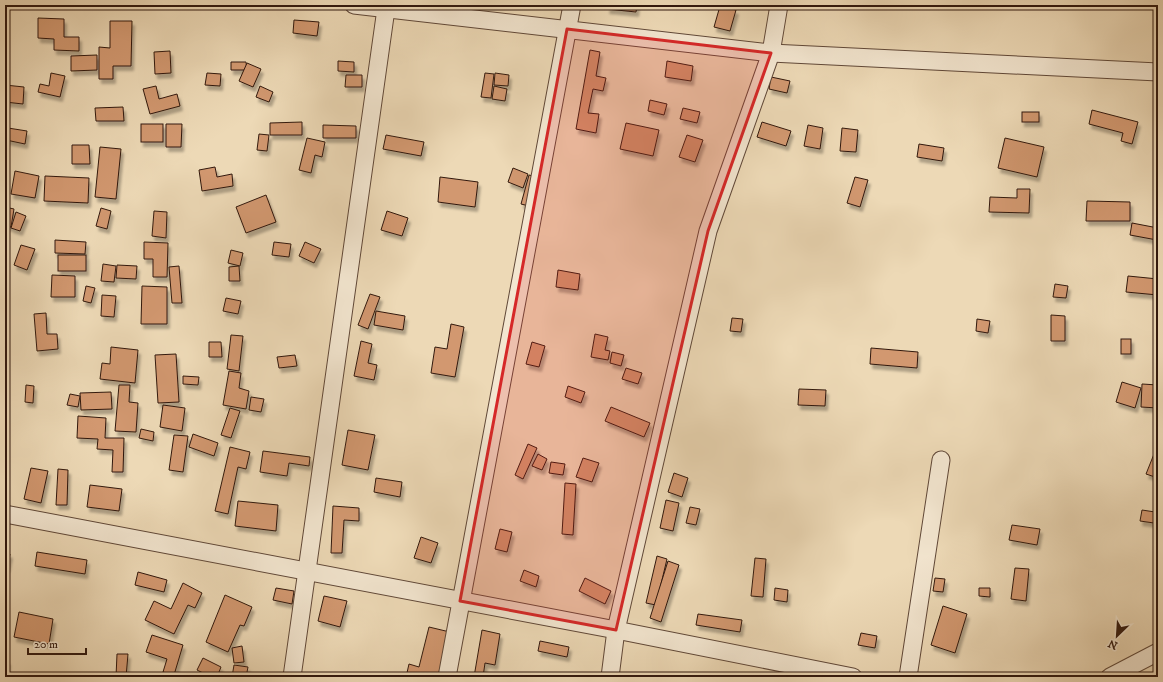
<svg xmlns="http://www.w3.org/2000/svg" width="1163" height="682" viewBox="0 0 1163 682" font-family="'IM FELL DW Pica',serif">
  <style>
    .building { fill: #d2986f; stroke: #31180e; filter: url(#shadow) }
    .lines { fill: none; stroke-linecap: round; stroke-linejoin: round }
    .street-casing { stroke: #604838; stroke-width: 19 }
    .street { stroke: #f3e6d0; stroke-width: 17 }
    .marked { fill: #d62828; fill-opacity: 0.2; stroke: #d62828; stroke-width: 3; stroke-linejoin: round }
  </style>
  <defs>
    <filter id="shadow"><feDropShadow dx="2.5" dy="4.5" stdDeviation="1" flood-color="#0004"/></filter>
  </defs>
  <rect width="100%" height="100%" fill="#edd9b6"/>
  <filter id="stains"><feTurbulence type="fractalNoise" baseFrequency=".005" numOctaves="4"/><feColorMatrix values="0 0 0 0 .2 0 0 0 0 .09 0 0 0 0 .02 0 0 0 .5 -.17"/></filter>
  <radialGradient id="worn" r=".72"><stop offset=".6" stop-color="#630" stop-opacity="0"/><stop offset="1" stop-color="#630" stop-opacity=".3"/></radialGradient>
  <g class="building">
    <path d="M608 5H637L636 12 607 9Z"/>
    <path d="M720 6 736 10 730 31 714 27Z"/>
    <path d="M38 18 64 19V37H79V51L54 50V39L38 38Z"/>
    <path d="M294 20 319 22 317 36 293 33Z"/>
    <path d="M110 21H132L131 66H113V79H99V47L110 48Z"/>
    <path d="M590 50 600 52 596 76 606 78 603 91 593 89 588 113 599 114 596 133 576 129Z"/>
    <path d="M170 51 171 73 155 74 154 52Z"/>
    <path d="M97 55V70L71 71V56Z"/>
    <path d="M338 61 354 62V72L338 71Z"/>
    <path d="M667 61 693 66 691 81 665 77Z"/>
    <path d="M231 62H246L247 70H231Z"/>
    <path d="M247 63 261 69 253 87 239 81Z"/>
    <path d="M51 73 65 76 60 97 38 92 40 84 49 86Z"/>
    <path d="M207 73 221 74 220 86 205 85Z"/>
    <path d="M485 73 494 74 491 98 481 97Z"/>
    <path d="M495 73 509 75 508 86 494 85Z"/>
    <path d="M346 75H362V87H345Z"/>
    <path d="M771 77 790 81 787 93 769 89Z"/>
    <path d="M5 85 24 87 23 104 5 102Z"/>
    <path d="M156 86 159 99 177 94 180 106 150 114 143 89Z"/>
    <path d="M260 86 273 92 269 102 256 97Z"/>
    <path d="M494 86 507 89 505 101 492 99Z"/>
    <path d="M650 100 667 104 664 115 648 111Z"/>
    <path d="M123 107 124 121H96L95 108Z"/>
    <path d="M683 108 700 112 697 123 680 119Z"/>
    <path d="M1092 110 1138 122 1132 144 1121 141 1123 133 1089 124Z"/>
    <rect x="1022" y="112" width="17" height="10"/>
    <path d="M302 122V135H270V123Z"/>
    <path d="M762 122 791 131 786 146 757 137Z"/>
    <path d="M626 123 659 130 653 156 620 149Z"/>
    <rect x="141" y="124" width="22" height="18"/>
    <path d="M166 124H182L181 147H166Z"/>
    <path d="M323 125 356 126V138H323Z"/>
    <path d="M808 125 823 128 820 149 804 146Z"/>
    <path d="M8 128 27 131 25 144 6 140Z"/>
    <path d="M842 128 858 130 856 152 840 151Z"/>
    <path d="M259 134 269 135 267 151 257 150Z"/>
    <path d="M386 135 424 142 421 156 383 149Z"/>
    <path d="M687 135 703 140 695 162 679 157Z"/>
    <path d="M307 138 325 142 322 157 315 155 311 173 299 170Z"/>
    <path d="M1005 138 1044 147 1037 177 998 168Z"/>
    <path d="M919 144 944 148 942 161 917 157Z"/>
    <path d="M72 145H89L90 164H72Z"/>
    <path d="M100 147 121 149 116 199 95 197Z"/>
    <path d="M215 167 217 177 232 174 233 186 202 191 199 170Z"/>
    <path d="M513 168 528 174 523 188 508 182Z"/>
    <path d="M15 171 39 176 35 198 11 194Z"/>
    <path d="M529 175 541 178 533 207 521 204Z"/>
    <path d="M45 176 89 178 88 203 44 201Z"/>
    <path d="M440 177 478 182 475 207 438 202Z"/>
    <path d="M855 177 868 180 860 207 847 203Z"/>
    <path d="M1017 189H1030L1029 213 989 212 990 197 1017 198Z"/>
    <path d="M266 195 276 222 246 233 236 207Z"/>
    <path d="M1087 201 1130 202V221H1086Z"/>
    <path d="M5 207 14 209 11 227 5 226Z"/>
    <path d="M101 208 111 211 107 229 96 226Z"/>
    <path d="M154 211 167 212 166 238 152 236Z"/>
    <path d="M387 211 408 218 402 236 381 230Z"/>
    <path d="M16 212 26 216 20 231 11 228Z"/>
    <path d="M1132 223 1158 228 1157 240 1130 235Z"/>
    <path d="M55 240 86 242 85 254 55 253Z"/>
    <path d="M144 242 168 243 167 277H153V259H144Z"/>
    <path d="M274 242 291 244 289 257 272 255Z"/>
    <path d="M305 242 321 249 314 263 299 256Z"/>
    <path d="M21 245 35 249 27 270 14 265Z"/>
    <path d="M231 250 243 253 240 266 228 263Z"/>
    <rect x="58" y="255" width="28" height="16"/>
    <path d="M103 264 116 266 114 282 101 281Z"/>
    <path d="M117 265 137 266 136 279 116 278Z"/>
    <path d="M179 266 182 303H172L169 267Z"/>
    <path d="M239 266 240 281H229V267Z"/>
    <path d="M558 270 580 274 578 290 556 287Z"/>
    <path d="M52 275 75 276V297H51Z"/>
    <path d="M1128 276 1158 279V295L1126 292Z"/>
    <path d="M1055 284 1068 286 1066 298 1053 297Z"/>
    <path d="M86 286 95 288 91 303 83 301Z"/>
    <path d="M142 286 167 287V324H141Z"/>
    <path d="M370 294 380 297 368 329 358 325Z"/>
    <path d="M102 295 116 296 114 317 101 316Z"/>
    <path d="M226 298 241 301 238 314 223 311Z"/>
    <path d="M376 311 405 316 403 330 374 325Z"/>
    <path d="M46 313 47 334H57L58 349 37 351 34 314Z"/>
    <path d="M1051 315 1065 316V341H1051Z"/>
    <path d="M732 318 743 319 741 332 730 331Z"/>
    <path d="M977 319 990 321 988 333 976 331Z"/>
    <path d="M451 324 464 327 455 377 431 373 435 347 447 349Z"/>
    <path d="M595 334 608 337 605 350 610 351 608 360 591 357Z"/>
    <path d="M231 335 243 336 239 371 227 369Z"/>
    <rect x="1121" y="339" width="10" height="15"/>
    <path d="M361 341 372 344 368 363 377 365 374 380 354 376Z"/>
    <path d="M209 342H221L222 357H209Z"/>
    <path d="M532 342 545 346 539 367 526 364Z"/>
    <path d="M111 347 138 350 135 383 100 379 102 363 110 364Z"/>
    <path d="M871 348 918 352 917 368 870 364Z"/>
    <path d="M612 352 624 355 621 366 610 363Z"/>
    <path d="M176 354 179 402 158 403 155 355Z"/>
    <path d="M295 355 297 366 279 368 277 357Z"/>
    <path d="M626 368 642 373 638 384 622 379Z"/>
    <path d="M229 371 241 373 239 388 249 391 246 409 223 405Z"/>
    <path d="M183 376 199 377 198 385 183 384Z"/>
    <path d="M1122 382 1141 388 1135 408 1116 402Z"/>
    <path d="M1142 384 1158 385V408L1141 407Z"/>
    <path d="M26 385 34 386 33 403 25 402Z"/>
    <path d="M119 385H130L129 402 138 403 136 432 115 431Z"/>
    <path d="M568 386 585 392 581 403 565 397Z"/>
    <path d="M799 389 826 390 825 406 798 405Z"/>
    <path d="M111 392 112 409 81 410 80 393Z"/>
    <path d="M70 394 80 396 78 407 67 405Z"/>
    <path d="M251 397 264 399 261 412 249 410Z"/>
    <path d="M163 405 185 408 182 431 160 427Z"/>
    <path d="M611 407 650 423 644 437 605 421Z"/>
    <path d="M230 408 240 411 231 438 221 435Z"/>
    <path d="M78 416 106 418 105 438H124L123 472H112L113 450 97 449 98 439 77 438Z"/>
    <path d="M141 429 154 432 153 441 139 438Z"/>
    <path d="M348 430 375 435 368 470 342 465Z"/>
    <path d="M193 434 218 443 214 456 189 447Z"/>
    <path d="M174 435 188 436 183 472 169 470Z"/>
    <path d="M528 444 537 448 523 479 515 475Z"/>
    <path d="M1158 444V478L1146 474Z"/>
    <path d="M230 447 250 452 246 469 238 467 228 514 215 511Z"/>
    <path d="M263 451 310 457 309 466 289 463 287 476 260 472Z"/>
    <path d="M538 454 547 459 542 470 532 466Z"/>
    <path d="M583 458 599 463 592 482 576 477Z"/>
    <path d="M551 462 565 464 563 475 549 473Z"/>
    <path d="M31 468 48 471 41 503 24 499Z"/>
    <path d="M58 469 68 470 67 505H56Z"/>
    <path d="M674 473 688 478 682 497 668 492Z"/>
    <path d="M376 478 402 482 400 497 374 492Z"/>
    <path d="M565 483 576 484 573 535 562 534Z"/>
    <path d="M90 485 122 489 119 511 87 507Z"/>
    <path d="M666 500 679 503 673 531 660 528Z"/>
    <path d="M238 501 278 505 276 531 235 526Z"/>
    <path d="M333 506 359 508V521L344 520 342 553H331Z"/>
    <path d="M690 507 700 509 696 525 686 523Z"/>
    <path d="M1142 510 1155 512 1154 523 1140 521Z"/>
    <path d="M1012 525 1040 529 1037 545 1009 540Z"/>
    <path d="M500 529 512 532 507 552 495 549Z"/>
    <path d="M421 537 438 543 431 563 414 558Z"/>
    <path d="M5 552 10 554 7 568 5 567Z"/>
    <path d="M37 552 87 560 85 574 35 566Z"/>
    <path d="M657 556 667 559 656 605 646 603Z"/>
    <path d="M755 558 766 559 763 597 751 596Z"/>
    <path d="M668 561 679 565 661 622 650 618Z"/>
    <path d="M1015 568 1029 569 1026 601 1011 599Z"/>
    <path d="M524 570 539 576 536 587 520 581Z"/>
    <path d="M138 572 167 580 164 592 135 585Z"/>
    <path d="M585 578 611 591 605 604 579 591Z"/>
    <path d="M935 578 945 579 943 592 933 591Z"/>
    <path d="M183 583 202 593 195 608 188 605 174 634 145 620 154 601 171 609Z"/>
    <path d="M276 588 294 591 292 604 273 600Z"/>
    <path d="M775 588 788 590 787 602 774 600Z"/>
    <path d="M979 588H990V597L979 596Z"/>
    <path d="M225 595 252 607 244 626 240 625 228 652 206 642Z"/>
    <path d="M324 596 347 601 340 627 318 621Z"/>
    <path d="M943 606 967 614 955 653 931 645Z"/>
    <path d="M19 612 53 619 49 644 14 637Z"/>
    <path d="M698 614 742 620 740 632 696 625Z"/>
    <path d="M429 627 454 633 443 677H406L409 664 419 667Z"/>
    <path d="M482 630 500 634 495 665 485 663 483 677H474Z"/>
    <path d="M861 633 877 636 875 648 858 645Z"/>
    <path d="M152 635 183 645 174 675 163 672 167 659 146 652Z"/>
    <path d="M540 641 569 647 567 657 538 651Z"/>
    <path d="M242 646 244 662 234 663 232 648Z"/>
    <path d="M117 654H128L126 677H116Z"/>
    <path d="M203 658 221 667 217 677H211L197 670Z"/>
    <path d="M5 660 8 661 6 677H5Z"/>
    <path d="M234 665 248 667 246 677H232Z"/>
  </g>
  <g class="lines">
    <defs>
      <g id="street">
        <path d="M354 5 771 53 1158 72"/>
        <path d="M5 514 616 630 853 677"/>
        <path d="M292 677 386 9"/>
        <path d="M447 677 572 5"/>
        <path d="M610 677 616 630 708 231 771 53 779 5"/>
        <path d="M908 677 941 460"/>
        <path d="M1110 677 1158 652"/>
      </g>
    </defs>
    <use href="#street" class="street-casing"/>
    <use href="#street" class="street"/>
  </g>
  <path class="marked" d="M567 29 771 53 708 231 616 630 460 601Z"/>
  <rect width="1163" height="682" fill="none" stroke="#edd9b6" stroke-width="20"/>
  <rect x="6" y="6" width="1151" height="670" fill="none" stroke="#31180e" stroke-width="2"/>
  <rect x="10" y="10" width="1143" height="662" fill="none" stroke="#31180e"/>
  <g transform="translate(1117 636) rotate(205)" stroke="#f3e6d0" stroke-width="3" paint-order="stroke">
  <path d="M0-3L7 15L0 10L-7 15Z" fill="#31180e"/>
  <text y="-6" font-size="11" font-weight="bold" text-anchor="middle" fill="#31180e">N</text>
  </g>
  <path d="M28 648v6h58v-6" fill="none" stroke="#31180e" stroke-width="2"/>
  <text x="34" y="648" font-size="12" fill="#31180e" stroke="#f3e6d0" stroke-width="3" paint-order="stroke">20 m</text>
  <rect width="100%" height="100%" filter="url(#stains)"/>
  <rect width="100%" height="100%" fill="url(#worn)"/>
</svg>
